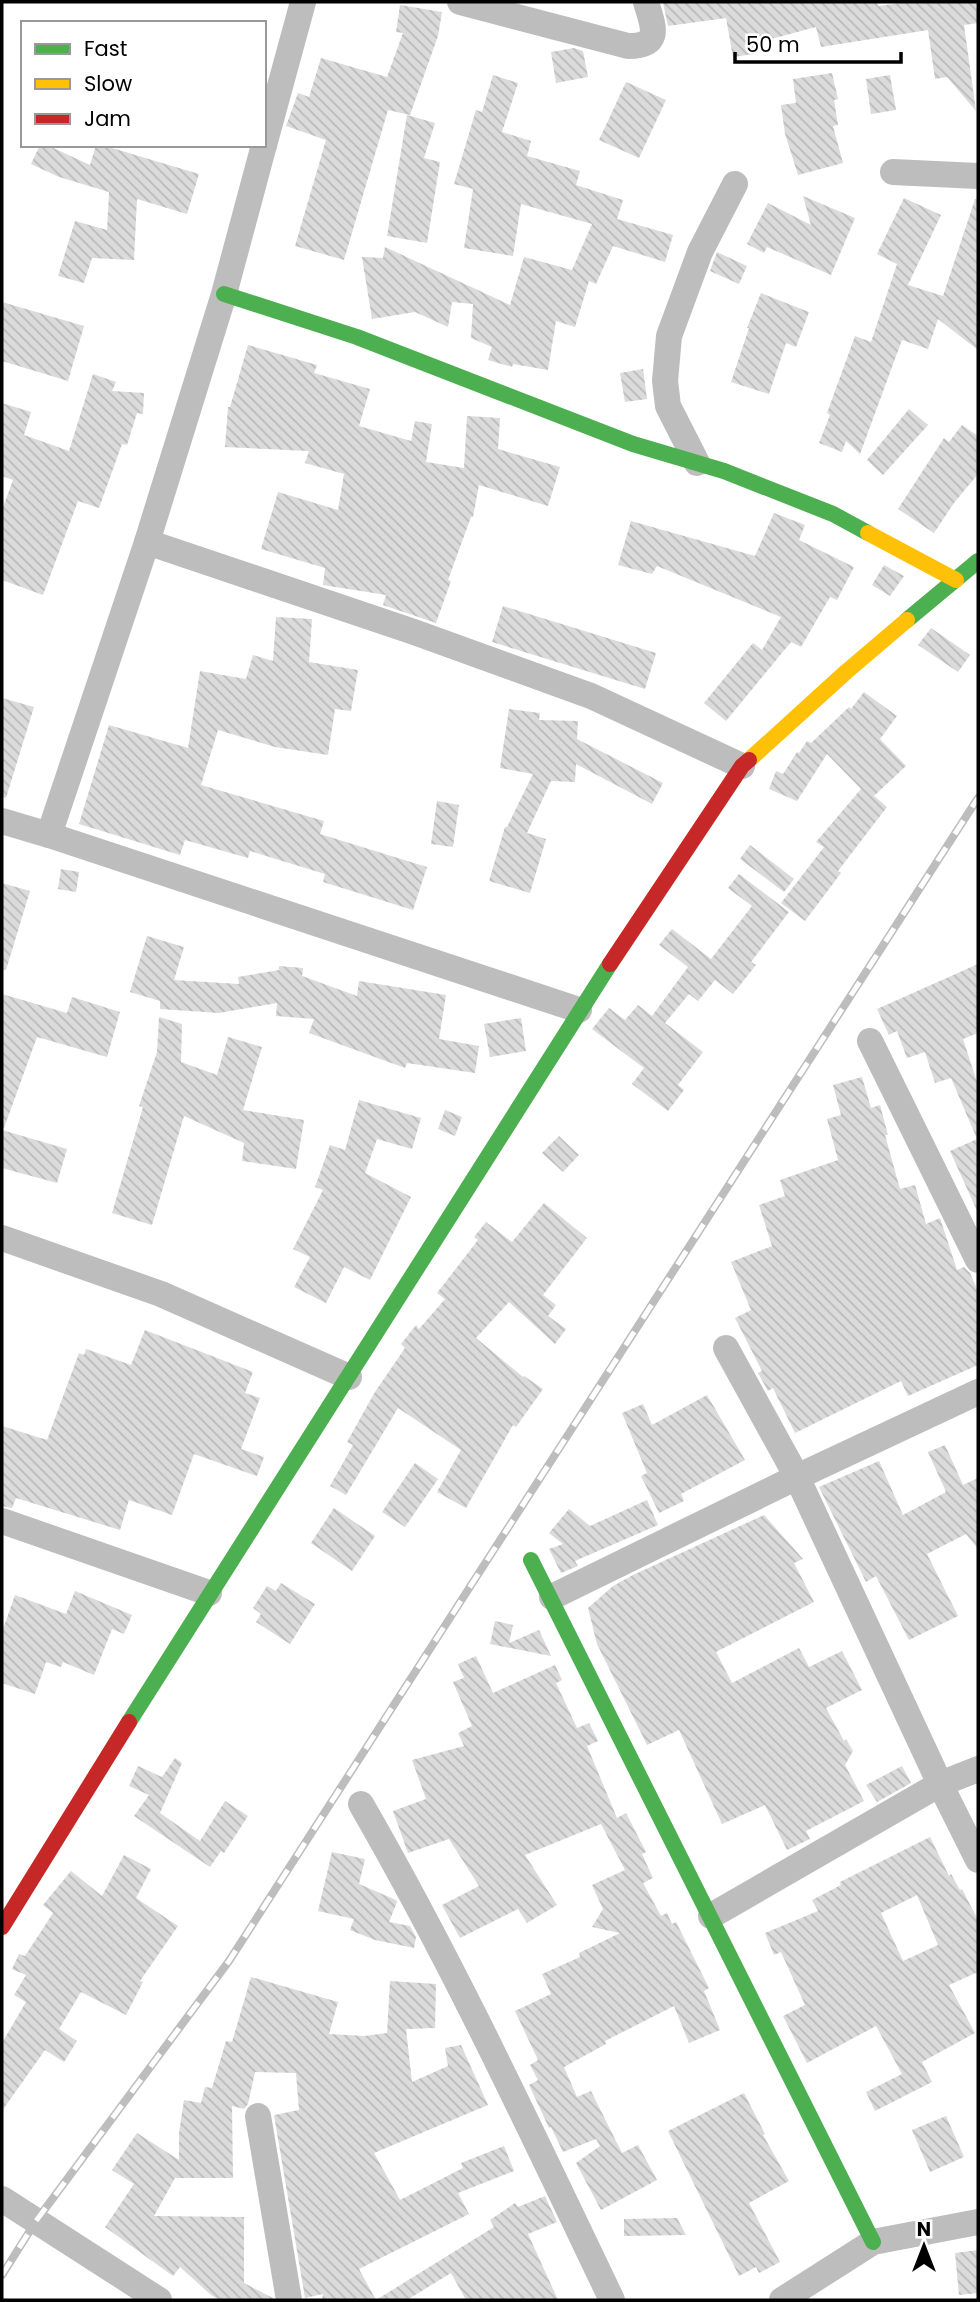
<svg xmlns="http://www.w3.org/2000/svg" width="980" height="2302" viewBox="0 0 980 2302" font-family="Poppins,sans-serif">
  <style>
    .building { fill: url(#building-back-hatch); fill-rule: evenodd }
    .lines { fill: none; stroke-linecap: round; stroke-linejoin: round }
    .street { stroke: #bdbdbd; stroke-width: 26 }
    .fast { stroke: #4caf50; stroke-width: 16 }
    .slow { stroke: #ffc107; stroke-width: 16 }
    .jam { stroke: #c62828; stroke-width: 16 }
    .rail-casing { stroke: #bdbdbd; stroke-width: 8 }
    .rail { stroke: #fff; stroke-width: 5; stroke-dasharray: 16; stroke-linecap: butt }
  </style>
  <defs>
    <pattern id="building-back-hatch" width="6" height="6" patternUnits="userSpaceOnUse" patternTransform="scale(1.75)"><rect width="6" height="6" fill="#dbdbdb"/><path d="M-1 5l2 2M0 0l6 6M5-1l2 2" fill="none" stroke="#bababa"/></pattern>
  </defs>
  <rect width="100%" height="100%" fill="#fff"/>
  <g class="building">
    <path d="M671 2H877L878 6 908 2H976L978 23 964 25 976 111 947 77 935 79 928 30 821 47 816 27 753 44 754 54 733 57 726 18 668 26 663 3Z"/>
    <path d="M400 5 442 12 438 36 410 115 388 110 344 260 295 246 326 140 286 126 298 93 309 97 321 58 387 77 403 33 396 32Z"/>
    <path d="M574 48 583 51 588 77 556 83 551 52Z"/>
    <path d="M832 73 838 99 834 100 838 125 833 126 843 163 798 175 785 134 781 105 796 103 793 79Z"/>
    <path d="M493 75 518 83 502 132 531 141 527 156 580 171 576 185 623 200 617 219 673 235 665 262 613 246 596 284 589 281 575 327 556 321 548 370 513 364 512 367 488 360 492 347 471 338 473 304 452 302 448 327 415 312 372 319 362 257 383 258 385 247 510 305 524 257 572 270 592 224 521 204 513 256 464 248 473 189 454 184 476 110 482 112Z"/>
    <path d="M890 75 896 110 871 114 866 79Z"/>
    <path d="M626 82 666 100 639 158 599 140Z"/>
    <path d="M407 115 435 123 424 158 440 162 427 243 387 236Z"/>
    <path d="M40 145H47L90 165 96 145H113L112 148 199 174 187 214 137 199 134 260 92 258 84 283 58 276 75 221 107 230 109 192 59 177 31 164Z"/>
    <path d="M803 196 855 218 831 275 767 247 764 253 747 244 768 203 811 225Z"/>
    <path d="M904 198 941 215 908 285 943 296 975 199 978 200V350L938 319 928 349 902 340 860 454 846 441 842 452 819 443 830 415 827 413 855 336 871 342 897 264 877 254Z"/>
    <path d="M717 252 747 266 739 284 710 271Z"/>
    <path d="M761 293 809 312 796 347 786 343 769 394 731 382 749 328H747Z"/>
    <path d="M2 302 84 326 68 381 2 361Z"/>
    <path d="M248 345 317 365 314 373 370 389 359 426 411 441 415 421 432 424 426 462 464 468 467 416 500 418 498 449 560 467 548 506 479 485 473 517H471L448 580 451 581 436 623 383 605 386 595 323 585 325 568 261 549 278 492 338 510 344 474 305 463 309 451 225 447 228 407H230Z"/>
    <path d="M643 369 647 399 625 402 620 373Z"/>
    <path d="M93 374 116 382 112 391 144 393 143 414 137 413 127 445 122 444 99 508 78 501 43 595 2 580V510L13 480 2 476V403L31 412 24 435 69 451Z"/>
    <path d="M909 409 928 425 883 475 867 460Z"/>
    <path d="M962 425 978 436V474L954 503 934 533 898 509 944 438 949 442Z"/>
    <path d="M774 513 805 525 799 540 854 567 837 600 830 597 801 647 791 642 726 721 704 703 753 643 762 650 781 617 657 566 652 574 618 565 631 521 755 556Z"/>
    <path d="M884 565 904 576 890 596 872 585Z"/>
    <path d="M503 606 656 653 645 689 492 642Z"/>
    <path d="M276 617 312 619 309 662 358 670 351 711 335 709 328 755 275 747 218 730 201 785 324 821 320 834 427 867 413 910 323 882 325 874 250 851 248 858 185 840 180 855 79 824 109 725 188 748 200 671 246 679 253 655 273 661Z"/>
    <path d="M931 628 970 655 958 672 918 645Z"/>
    <path d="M864 692 897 716 880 739 906 766 874 796 887 807 838 871 841 873 805 921 781 903 824 847 816 842 861 789 827 754 797 801 769 789 776 771 783 774 797 752 799 753 807 741 811 743 849 707 851 709Z"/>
    <path d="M2 698 34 707 6 798 2 797Z"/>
    <path d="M509 709 540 713 539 720 578 721 577 739 663 783 652 804 576 764 575 782 551 781 527 833 546 839 530 893 489 881 505 827H507L533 774 500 768Z"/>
    <path d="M437 801 459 805 453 847 431 844Z"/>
    <path d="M750 845 794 879 784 892 740 859Z"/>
    <path d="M61 869 79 872 76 892 58 889Z"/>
    <path d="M739 874 789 912 751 962 756 965 733 994 715 980 698 1001 689 994 665 1023 703 1052 678 1085 684 1090 668 1111 632 1084 644 1068 592 1029 609 1008 625 1020 638 1005 652 1016 688 967 659 945 672 929 711 959 752 906 728 888Z"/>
    <path d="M2 883 30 891 6 970 2 969Z"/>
    <path d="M147 936 184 947 174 980 239 984 238 977 279 970V966L303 968 302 976 357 996 359 981 446 995 439 1039 479 1046 475 1073 407 1063 405 1068 309 1033 314 1019 276 1016 277 1003 219 1013 160 1009V1001L130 992Z"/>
    <path d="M978 964V1033L963 1039 978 1085V1213L950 1151 977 1139 951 1078 935 1083 925 1052 907 1058 897 1031 889 1035 877 1009Z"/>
    <path d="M2 994 67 1013 72 997 120 1012 107 1057 37 1037 4 1128H2Z"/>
    <path d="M159 1017 182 1024 181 1062 217 1075 228 1037 262 1047 243 1110 304 1120 296 1169 242 1161 244 1143 184 1116 152 1225 112 1213 143 1107 139 1106 157 1052Z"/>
    <path d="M521 1018 526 1051 490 1057 484 1024Z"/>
    <path d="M862 1077 871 1108 880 1105 888 1135H885L900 1189 915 1185 926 1224 940 1218 957 1270 964 1267 970 1273 978 1291V1365L908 1396 901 1381 795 1433 773 1388 768 1391 758 1373 762 1371 735 1318 751 1310 731 1262 772 1246 759 1205 785 1196 780 1180 838 1160 827 1119 841 1115 833 1085Z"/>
    <path d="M359 1100 421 1118 412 1149 377 1139 365 1173 411 1197 370 1280 344 1267 326 1303 294 1287 310 1257 293 1249 323 1190 315 1187 330 1145 345 1150Z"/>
    <path d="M445 1110 462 1117 455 1136 438 1129Z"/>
    <path d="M2 1130 67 1149 57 1183 2 1168Z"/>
    <path d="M559 1136 579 1155 563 1172 542 1153Z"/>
    <path d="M544 1203 587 1238 543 1295 556 1305 548 1316 566 1329 555 1344 509 1302 476 1338 523 1377 524 1376 543 1389 516 1427 513 1425 466 1508 437 1492 461 1450 398 1408 346 1495 330 1486 353 1445 347 1442 375 1392 405 1348 401 1344 416 1325 419 1329 445 1299 437 1293 478 1240 474 1237 486 1222 512 1242Z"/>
    <path d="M145 1330 253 1372 245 1393 260 1398 241 1449 264 1457 257 1476 194 1454 172 1515 129 1500 120 1530 16 1498 12 1508 2 1506V1426L47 1440 79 1353 84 1355 86 1349 131 1365Z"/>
    <path d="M707 1395 745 1460 681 1494 684 1501 659 1513 641 1476 647 1473 622 1413 643 1404 652 1425Z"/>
    <path d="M945 1445 963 1485 978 1478V1549L966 1534 927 1554 958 1616 909 1640 876 1576 866 1582 819 1487 879 1461 903 1515 946 1492 928 1452Z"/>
    <path d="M415 1463 438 1479 405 1527 382 1512Z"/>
    <path d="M647 1500 658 1525 575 1561 578 1566 561 1573 549 1549 563 1544 549 1533 569 1509 590 1526Z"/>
    <path d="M334 1508 375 1536 352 1571 311 1543Z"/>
    <path d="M764 1515 803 1559 794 1563 814 1602 716 1652 732 1683 799 1648 809 1667 842 1651 862 1690 826 1708 844 1741 846 1739 853 1751 845 1765 864 1801 806 1831 810 1839 787 1850 765 1805 722 1824 679 1730 647 1745 597 1644 588 1608 613 1586 633 1575Z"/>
    <path d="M281 1583 315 1604 290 1644 256 1622 261 1614 253 1608 267 1586 276 1591Z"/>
    <path d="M75 1591 132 1615 124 1634 112 1629 94 1675 63 1662 61 1667 46 1662 35 1694 2 1683V1632L15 1595 66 1614Z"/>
    <path d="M495 1621 513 1625 509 1643 539 1630 551 1656 490 1644Z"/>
    <path d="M476 1656 493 1693 555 1665 562 1680 556 1683 577 1728 589 1723 598 1741 587 1746 617 1818 626 1813 646 1852 642 1854 653 1878 643 1883 661 1916 667 1913 672 1924 676 1922 709 1988 704 1991 720 2030 689 2043 674 2006 605 2041 606 2044 564 2067 577 2097 591 2091 622 2153 638 2145 657 2180 601 2210 576 2163 600 2146 596 2139 563 2152 551 2127 549 2128 529 2085 538 2080 530 2065 538 2060 515 2011 551 1994 542 1974 580 1957 579 1953 620 1933 592 1927 603 1909 592 1885 625 1870 601 1824 525 1855 557 1905 527 1923 518 1909 460 1938 442 1905 479 1886 449 1839 408 1853 393 1811 426 1799 412 1760 464 1746 458 1733 472 1726 453 1682 464 1678 458 1664Z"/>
    <path d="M175 1758 182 1763 160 1813 200 1841 225 1801 248 1816 224 1853 221 1851 210 1867 134 1816 149 1795 129 1786 138 1766 162 1777Z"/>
    <path d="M902 1766 911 1783 877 1802 866 1785Z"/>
    <path d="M930 1837 949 1876 951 1874 960 1890 962 1889 978 1920V1972L949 1985 975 2033 922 2062 932 2082 875 2111 866 2092 902 2074 876 2026 807 2063 783 2016 805 2005 781 1952 774 1955 765 1933 818 1911 812 1900 841 1885 840 1882ZM917 1895 938 1945 903 1961 881 1913Z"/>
    <path d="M332 1852 365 1859 359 1884 396 1900 397 1902 389 1922 410 1926 416 1937 414 1948 375 1940 350 1930 354 1919 318 1911Z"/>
    <path d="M124 1855 151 1869 136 1898 178 1926 140 1981 143 1982 126 2015 81 1992 59 2029 77 2041 64 2062 45 2050 2 2111V2043L26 2002 14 1995 26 1975 12 1969 19 1954 25 1956 53 1913 43 1905 71 1871 102 1896Z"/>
    <path d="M251 1977 338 2002 329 2034 364 2036 387 2033 390 1981 436 1984 435 2028 406 2029 412 2082 448 2066 445 2048 461 2045 488 2105 374 2153 400 2200 463 2168 461 2163 504 2146 514 2171 458 2193 469 2214 359 2269 376 2300H322L323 2294 305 2298 274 2115 299 2110 296 2073 255 2072 248 2104 244 2109 232 2106 233 2178H175L154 2216 244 2217V2283L273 2298V2300H220L211 2295 180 2267 173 2276 105 2227 134 2184 112 2170 137 2133 179 2160V2133L184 2100 201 2103 205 2087 212 2088 226 2041 232 2042Z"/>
    <path d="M744 2093 765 2134 763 2135 789 2181 749 2203 780 2262 759 2273 756 2267 739 2276 668 2131Z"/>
    <path d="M946 2116 964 2157 930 2172 912 2130Z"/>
    <path d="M545 2196 557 2222 528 2234 558 2300H466L451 2273 407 2300H376L494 2227 490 2220 515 2203 518 2207Z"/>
    <path d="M677 2218 686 2235 624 2236V2219Z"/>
    <path d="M978 2250V2293L959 2295 955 2253Z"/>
  </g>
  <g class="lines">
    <g class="street">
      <path d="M460 2 628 46C663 46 653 26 646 2"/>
      <path d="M264 145 303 2"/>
      <path d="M893 172 978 176"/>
      <path d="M697 463 668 406 665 381 669 336 700 252 735 184"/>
      <path d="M147 542 414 632 591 696 742 766"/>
      <path d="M2 821 49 835 579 1010"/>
      <path d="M49 835 147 542 224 294 264 145"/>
      <path d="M870 1041 978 1260"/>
      <path d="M2 1238 161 1294 349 1377"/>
      <path d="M726 1348 797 1477 940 1784 978 1860"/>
      <path d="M2 1521 209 1593"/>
      <path d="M552 1597 797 1477 978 1392"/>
      <path d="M361 1804C454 1965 532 2133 612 2300"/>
      <path d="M711 1916 940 1784 978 1769"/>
      <path d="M258 2116 289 2300"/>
      <path d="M2 2199 159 2300"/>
      <path d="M782 2300 873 2242 978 2222"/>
    </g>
    <g class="fast">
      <path d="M224 294 357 337 633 444 724 471 833 514 868 533"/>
      <path d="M907 620 978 561"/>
      <path d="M531 1560 873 2242"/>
      <path d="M129 1722 610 964"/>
    </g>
    <g class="slow">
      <path d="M868 533 956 580"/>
      <path d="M749 760 846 672 907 620"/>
    </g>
    <g class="jam">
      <path d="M610 964 742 766 749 760"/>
      <path d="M2 1927 129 1722"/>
    </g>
    <defs>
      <path id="rail" d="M2 2275 36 2221 229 1961 978 798"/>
    </defs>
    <use href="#rail" class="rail-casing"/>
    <use href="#rail" class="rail"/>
  </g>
  <rect width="980" height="2302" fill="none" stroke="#000000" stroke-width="7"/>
  <rect x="21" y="21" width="245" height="126" fill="#ffffff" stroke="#999999" stroke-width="2"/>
  <rect x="35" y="44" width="35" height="10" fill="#4caf50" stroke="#999999" stroke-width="2"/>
  <text x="84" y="56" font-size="21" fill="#000000">Fast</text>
  <rect x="35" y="79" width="35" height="10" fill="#ffc107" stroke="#999999" stroke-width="2"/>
  <text x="84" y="91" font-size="21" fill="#000000">Slow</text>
  <rect x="35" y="114" width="35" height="10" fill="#c62828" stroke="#999999" stroke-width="2"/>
  <text x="84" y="126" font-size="21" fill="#000000">Jam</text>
  <g transform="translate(924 2246)" stroke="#ffffff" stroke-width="5" paint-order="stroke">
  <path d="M0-5L12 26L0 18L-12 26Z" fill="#000000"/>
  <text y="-10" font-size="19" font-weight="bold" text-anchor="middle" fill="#000000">N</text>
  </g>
  <path d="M735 52v10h166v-10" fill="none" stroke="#000000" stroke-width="3.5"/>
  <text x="746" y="52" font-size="21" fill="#000000" stroke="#ffffff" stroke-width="5" paint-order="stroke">50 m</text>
</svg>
